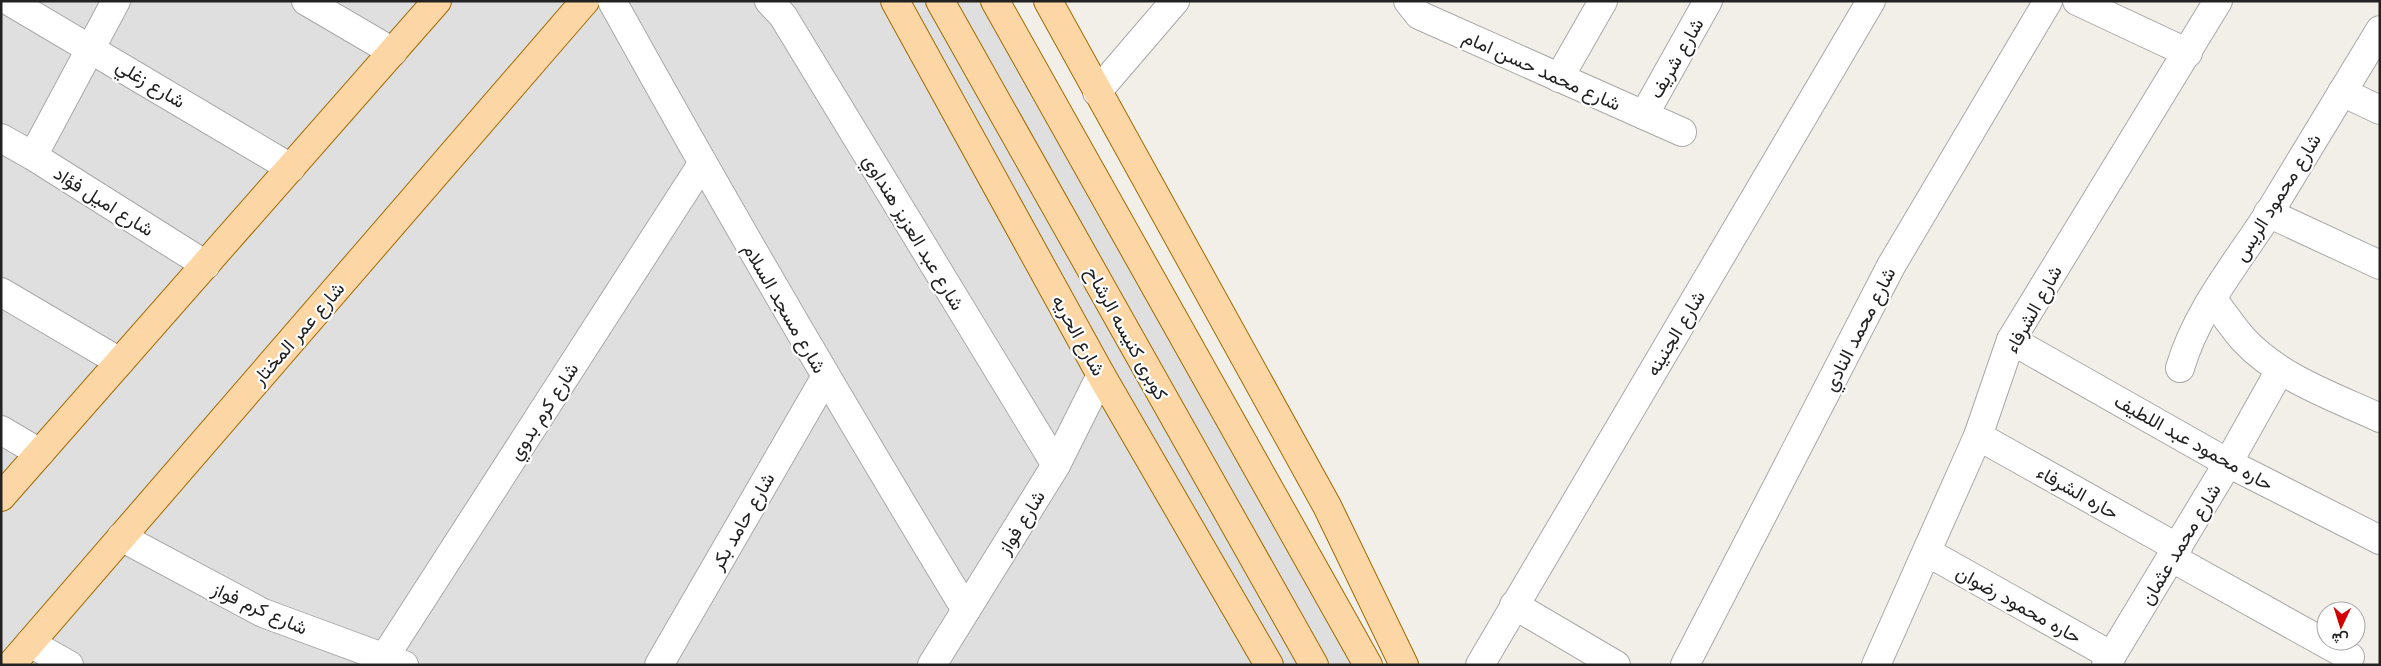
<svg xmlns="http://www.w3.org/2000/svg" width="2381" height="666" viewBox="0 0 2381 666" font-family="Mulish,Vazirmatn,sans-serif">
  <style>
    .residential { fill: #e0dfdf }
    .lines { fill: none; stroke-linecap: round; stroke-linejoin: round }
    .minor-casing { stroke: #a9a9a9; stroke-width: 30 }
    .major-casing { stroke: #a06b00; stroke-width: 30 }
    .minor { stroke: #fff; stroke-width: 28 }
    .major { stroke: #fcd6a4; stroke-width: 28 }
    .labels { text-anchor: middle; stroke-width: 4.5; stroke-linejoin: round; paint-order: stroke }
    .street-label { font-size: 19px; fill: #222; stroke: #fff }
  </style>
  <rect width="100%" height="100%" fill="#f2efe9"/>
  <path class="residential" d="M1 1H979L1353 665H1Z"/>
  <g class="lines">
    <defs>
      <g id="minor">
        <path d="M9 1 291 168"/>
        <path d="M306 1 393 52"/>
        <path d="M612 1C726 207 844 409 966 610"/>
        <path d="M769 1 783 16 1056 465"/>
        <path d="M1408 1 1419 15 1682 132"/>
        <path d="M2077 1 2188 53"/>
        <path d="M1559 78 1603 1"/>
        <path d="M1097 92 1175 1"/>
        <path d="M2342 92 2380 110"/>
        <path d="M1644 115 1708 1"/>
        <path d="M1 138 33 156 206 265"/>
        <path d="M33 156 116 1"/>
        <path d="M2268 213 2380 265"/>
        <path d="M1 292 120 362"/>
        <path d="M2213 299C2222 312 2232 326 2243 339 2279 378 2332 396 2380 418"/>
        <path d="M2011 340 2228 463 2380 540"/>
        <path d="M2180 368C2197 310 2237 263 2269 213 2306 152 2343 91 2380 30"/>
        <path d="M1 430 40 453"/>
        <path d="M1978 436 2178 548"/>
        <path d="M121 537 263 613 404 665"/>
        <path d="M1927 552 2112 656"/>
        <path d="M2172 558 2350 657"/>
        <path d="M1514 605 1616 665"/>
        <path d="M30 643 69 665"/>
        <path d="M384 658 702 164"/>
        <path d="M659 665 825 378"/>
        <path d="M932 665 1056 465 1101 375"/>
        <path d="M1480 665 1871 1"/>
        <path d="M1685 665 1891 266 2048 1"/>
        <path d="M1876 665 1978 436 2011 340 2218 1"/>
        <path d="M2106 665 2228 463 2280 370"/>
      </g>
      <g id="major">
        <path d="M895 1 1101 375 1269 665"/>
        <path d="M940 1 1314 665"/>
        <path d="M995 1 1368 665"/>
        <path d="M1048 1 1327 506 1404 665"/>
        <path d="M1 497 437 1"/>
        <path d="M11 665 585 1"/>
      </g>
    </defs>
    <use href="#minor" class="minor-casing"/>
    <use href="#major" class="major-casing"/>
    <use href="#minor" class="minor"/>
    <use href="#major" class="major"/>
  </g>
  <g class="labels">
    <g class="street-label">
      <text transform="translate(1676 58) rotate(-60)" y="7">شارع شريف</text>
      <text transform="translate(1542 70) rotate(24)" y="7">شارع محمد حسن امام</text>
      <text transform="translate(151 83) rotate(31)" y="7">شارع زغلي</text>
      <text transform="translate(2277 197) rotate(-58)" y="7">شارع محمود الريس</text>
      <text transform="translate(104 201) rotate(32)" y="7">شارع اميل فؤاد</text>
      <text transform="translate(914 232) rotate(59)" y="7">شارع عبد العزيز هنداوي</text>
      <text transform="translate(785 308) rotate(60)" y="7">شارع مسجد السلام</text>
      <text transform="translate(2033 309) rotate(-61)" y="7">شارع الشرفاء</text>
      <text transform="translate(1859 329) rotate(-63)" y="7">شارع محمد النادي</text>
      <text transform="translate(298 333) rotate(-49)" y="7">شارع عمر المختار</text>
      <text transform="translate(1127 333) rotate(61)" y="7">كوبرى كنيسه الرشاح</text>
      <text transform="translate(1675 333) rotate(-59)" y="7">شارع الجنينه</text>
      <text transform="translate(1079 335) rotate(61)" y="7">شارع الحريه</text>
      <text transform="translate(543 411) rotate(-57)" y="7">شارع كرم بدوي</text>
      <text transform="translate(2194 442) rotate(29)" y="7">حاره محمود عبد اللطيف</text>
      <text transform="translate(2078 492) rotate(29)" y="7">حاره الشرفاء</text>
      <text transform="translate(742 521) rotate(-60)" y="7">شارع حامد بكر</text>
      <text transform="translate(1021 522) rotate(-58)" y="7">شارع فواز</text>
      <text transform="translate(2180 544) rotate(-59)" y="7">شارع محمد عثمان</text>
      <text transform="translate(2019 604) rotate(29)" y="7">حاره محمود رضوان</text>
      <text transform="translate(260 608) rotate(24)" y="7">شارع كرم فواز</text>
    </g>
  </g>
  <rect width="2381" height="666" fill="none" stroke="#222222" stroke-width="5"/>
  <g transform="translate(2341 626) rotate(184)"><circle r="24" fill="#ffffff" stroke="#a7a7a7"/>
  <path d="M0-4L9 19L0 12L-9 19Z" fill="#d40000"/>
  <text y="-8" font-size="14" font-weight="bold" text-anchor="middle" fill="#222222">ش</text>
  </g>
</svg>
